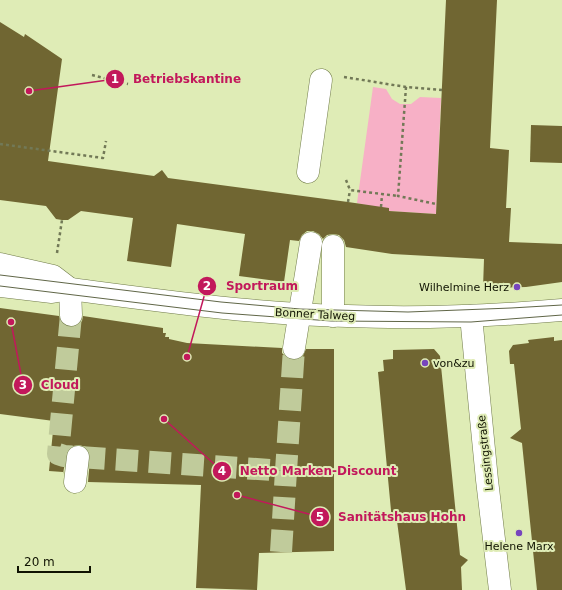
<svg xmlns="http://www.w3.org/2000/svg" width="562" height="590" viewBox="0 0 562 590" font-family="'DejaVu Sans',sans-serif">
  <style>
    .green { fill: #f7b0c6 }
    .building { fill: #706632 }
    .lines { fill: none; stroke-linecap: round; stroke-linejoin: round }
    .minor-tunnel { stroke: #c0cb9b; stroke-width: 22; stroke-dasharray: 22 11; stroke-linecap: butt }
    .minor-casing { stroke: #707b49; stroke-width: 23 }
    .path { stroke: #727957; stroke-width: 2.5; stroke-dasharray: 3 3; stroke-linecap: butt }
    .minor { stroke: #fff; stroke-width: 22 }
    .tram { stroke: #606647; stroke-width: 1 }
    .poi-dot { fill: #7745bd; stroke: #dfecb6; stroke-width: 1.5 }
    .labels { text-anchor: middle; stroke-width: 4; stroke-linejoin: round; paint-order: stroke }
    .poi-label { font-size: 11px; fill: #101302; stroke: #dfecb6; text-anchor: end }
    .street-label { font-size: 11px; fill: #101302; stroke: #dfecb6 }
    .leader { fill: none; stroke: #c2185b; stroke-width: 1.5 }
    .callout-dot { fill: #c2185b; stroke: #dfecb6; stroke-width: 1.5 }
    .mark-label { font-size: 12px; text-anchor: middle; font-weight: bold; fill: #fff }
    .callout-label { font-size: 12px; text-anchor: middle; font-weight: bold; fill: #c2185b; stroke: #dfecb6; stroke-width: 4; stroke-linejoin: round; paint-order: stroke }
  </style>
  <rect width="100%" height="100%" fill="#dfecb6"/>
  <path class="green" d="M373 87 386 89 392 99 400 104H411L420 97 441 98 436 214 389 211 357 203Z"/>
  <g class="building">
    <path d="M446 0H497L490 148 509 150 506 208H511L509 242 562 244V282L526 287 483 288 484 259 392 254 346 247 344 240 339 235 333 234 327 235 323 239 319 234 313 231H307L302 235 299 241 290 240 284 282 239 276 245 234 177 224 171 267 127 261 133 218 81 211 68 220H62L56 219 46 206 0 200V22L24 37 25 34 62 59 48 161 154 176 162 170 168 178 348 202 389 208V211L436 214Z"/>
    <path d="M531 125 562 126V163L530 162Z"/>
    <path d="M0 308 59 316 61 322 65 326 71 327 78 325 82 321 83 316 163 328V333H166L165 337H169V339L187 343 282 348V353L286 357 292 360H298L303 356 306 349H334V551L259 553 257 590 196 588 201 485 88 482 90 458V452L86 447 79 445 73 446 68 450 66 456 63 474V472L49 471 54 421 0 414Z"/>
    <path d="M554 337V341L562 340V590H537L522 443 510 438 521 429 514 364H510L509 351 513 345 529 343 528 340Z"/>
    <path d="M434 349 440 356 460 555 468 560 461 567 462 590H406L397 521H392L378 372 384 371 383 360 393 359V350Z"/>
  </g>
  <g class="lines">
    <g class="minor-tunnel">
      <path d="M71 315 58 454 64 456 286 471 294 348"/>
      <path d="M281 552 286 471"/>
    </g>
    <defs>
      <g id="minor">
        <path d="M308 172 321 80"/>
        <path d="M0 264 53 276 70 289"/>
        <path d="M0 286 52 292 70 289C162 301 254 314 347 316 419 319 491 316 562 310"/>
        <path d="M70 289 71 315"/>
        <path d="M333 316V246"/>
        <path d="M471 316 487 480 500 590"/>
        <path d="M294 348 311 243"/>
        <path d="M75 482 78 457"/>
      </g>
    </defs>
    <use href="#minor" class="minor-casing"/>
    <g class="path">
      <path d="M92 75 128 84"/>
      <path d="M344 77 406 87 442 90"/>
      <path d="M406 87 398 196 436 204"/>
      <path d="M0 144 103 158 106 141"/>
      <path d="M346 180 350 190 398 196"/>
      <path d="M348 202 350 190"/>
      <path d="M381 207 382 195"/>
      <path d="M57 253 62 220"/>
    </g>
    <use href="#minor" class="minor"/>
    <g class="tram">
      <path d="M0 275 221 302 300 309 408 312 511 308 562 305"/>
      <path d="M0 286 222 313 331 321 471 322 562 315"/>
    </g>
  </g>
  <g class="poi-dot">
    <circle cx="517" cy="287" r="4"/>
    <circle cx="425" cy="363" r="4"/>
    <circle cx="519" cy="533" r="4"/>
  </g>
  <g class="labels">
    <g class="poi-label">
      <text x="509" y="291">Wilhelmine Herz</text>
      <text x="433" y="367" text-anchor="start">von&amp;zu</text>
      <text x="519" y="550" text-anchor="middle">Helene Marx</text>
    </g>
    <g class="street-label">
      <text transform="translate(315 314) rotate(3)" y="4">Bonner Talweg</text>
      <text transform="translate(485 453) rotate(-96)" y="4">Lessingstraße</text>
    </g>
  </g>
  <path class="leader" d="M29 91L115 79M187 357L207 286M11 322L23 385M164 419L222 471M237 495L320 517"/>
  <g class="callout-dot">
    <circle cx="29" cy="91" r="4"/>
    <circle cx="187" cy="357" r="4"/>
    <circle cx="11" cy="322" r="4"/>
    <circle cx="164" cy="419" r="4"/>
    <circle cx="237" cy="495" r="4"/>
    <circle cx="115" cy="79" r="10"/>
    <circle cx="207" cy="286" r="10"/>
    <circle cx="23" cy="385" r="10"/>
    <circle cx="222" cy="471" r="10"/>
    <circle cx="320" cy="517" r="10"/>
  </g>
  <g class="mark-label">
    <text x="115" y="83">1</text>
    <text x="207" y="290">2</text>
    <text x="23" y="389">3</text>
    <text x="222" y="475">4</text>
    <text x="320" y="521">5</text>
  </g>
  <g class="callout-label">
    <text x="187" y="83">Betriebskantine</text>
    <text x="262" y="290">Sportraum</text>
    <text x="60" y="389">Cloud</text>
    <text x="318" y="475">Netto Marken-Discount</text>
    <text x="402" y="521">Sanitätshaus Hohn</text>
  </g>
  <path d="M18 566v6h72v-6" fill="none" stroke="#101302" stroke-width="2"/>
  <text x="24" y="566" font-size="12" fill="#101302" stroke="#dfecb6" stroke-width="3" paint-order="stroke">20 m</text>
</svg>
